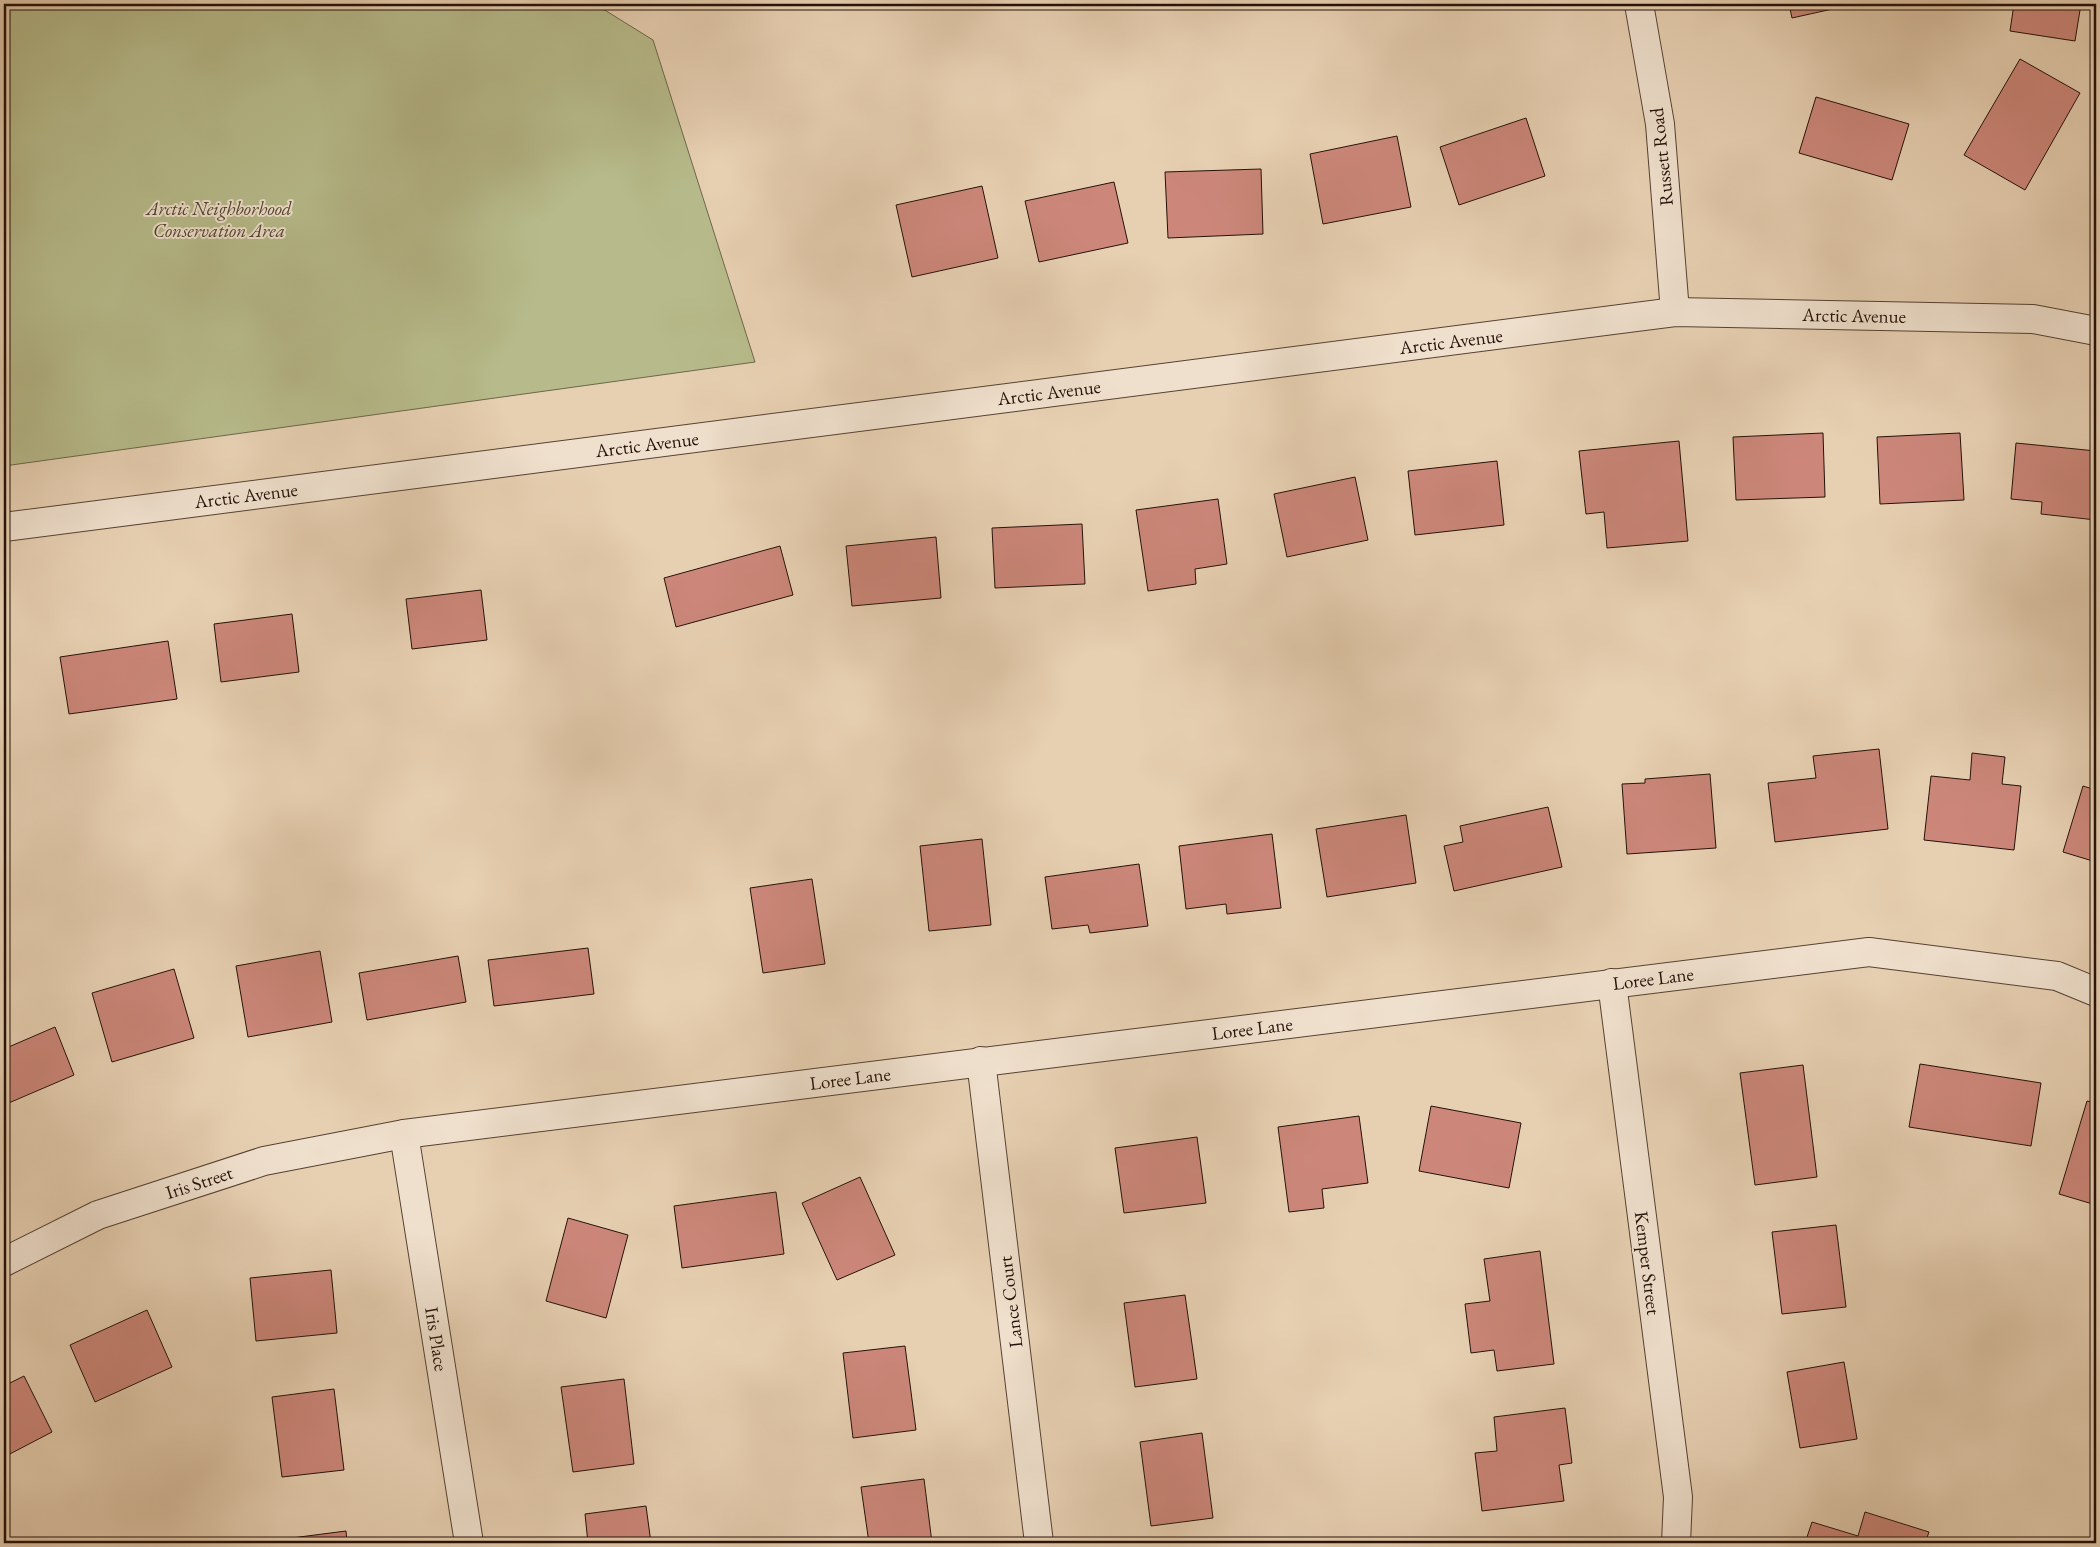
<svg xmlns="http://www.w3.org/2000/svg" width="2100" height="1547" viewBox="0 0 2100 1547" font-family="'EB Garamond',serif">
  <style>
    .green { fill: #b7bb8b; stroke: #6e664a }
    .building { fill: #cc877a; stroke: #251108 }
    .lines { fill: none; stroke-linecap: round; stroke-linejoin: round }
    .minor-casing { stroke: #564132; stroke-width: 30 }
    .tertiary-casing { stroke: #564132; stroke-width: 30 }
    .minor { stroke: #efe0cd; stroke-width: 28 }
    .tertiary { stroke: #efe0cd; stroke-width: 28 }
    .labels { text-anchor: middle; stroke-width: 4; stroke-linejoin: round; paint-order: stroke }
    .street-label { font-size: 19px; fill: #251108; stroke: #efe0cd }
    .park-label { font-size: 19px; font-style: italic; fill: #51442f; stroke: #efe0cd }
  </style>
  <rect width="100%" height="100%" fill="#e7d0b2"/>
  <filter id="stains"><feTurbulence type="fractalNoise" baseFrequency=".004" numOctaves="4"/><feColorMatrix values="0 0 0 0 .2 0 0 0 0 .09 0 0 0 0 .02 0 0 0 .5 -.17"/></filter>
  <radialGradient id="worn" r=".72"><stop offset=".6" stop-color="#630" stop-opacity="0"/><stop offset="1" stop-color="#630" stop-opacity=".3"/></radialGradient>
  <path class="green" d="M4 4H595L653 40 755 362 4 466Z"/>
  <g class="building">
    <path d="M1789 4H1855L1792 18Z"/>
    <path d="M2014 4H2081L2075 41 2010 31Z"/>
    <path d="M2020 59 2080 93 2025 190 1964 155Z"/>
    <path d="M1816 97 1909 124 1892 180 1799 153Z"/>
    <path d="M1526 118 1545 176 1459 205 1440 147Z"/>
    <path d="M1397 136 1411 207 1323 224 1310 154Z"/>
    <path d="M1261 169 1263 234 1168 238 1165 172Z"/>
    <path d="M1114 182 1128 243 1039 262 1025 201Z"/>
    <path d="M982 186 998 258 912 277 896 205Z"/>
    <path d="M1823 433 1825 497 1736 500 1733 437Z"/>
    <path d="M1960 433 1964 500 1880 504 1877 437Z"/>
    <path d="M1679 441 1688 541 1607 548 1604 512 1586 514 1579 451Z"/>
    <path d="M2016 443 2096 451V520L2041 514 2042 502 2011 499Z"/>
    <path d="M1497 461 1504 525 1415 535 1408 471Z"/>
    <path d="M1355 477 1368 540 1287 557 1274 494Z"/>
    <path d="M1218 499 1227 564 1195 569 1196 584 1148 591 1136 510Z"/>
    <path d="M1082 524 1085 584 995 588 992 528Z"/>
    <path d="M936 537 941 598 852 606 846 546Z"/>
    <path d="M780 546 793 595 676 627 664 578Z"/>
    <path d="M481 590 487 640 412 649 406 599Z"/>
    <path d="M292 614 299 672 221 682 214 624Z"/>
    <path d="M168 641 177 699 69 714 60 657Z"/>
    <path d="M1879 749 1888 829 1775 842 1768 783 1816 778 1813 756Z"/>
    <path d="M1972 753 2005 757 2002 784 2021 786 2014 850 1924 840 1931 776 1970 780Z"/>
    <path d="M1710 774 1716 848 1627 854 1622 784 1645 783V779Z"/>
    <path d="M2083 786 2096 790V862L2063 852Z"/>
    <path d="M1548 807 1562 867 1454 891 1444 846 1463 842 1460 826Z"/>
    <path d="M1406 815 1416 883 1327 897 1316 829Z"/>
    <path d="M1272 834 1281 908 1227 914 1226 904 1186 909 1179 846Z"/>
    <path d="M982 839 991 925 929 931 920 846Z"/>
    <path d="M1139 864 1148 926 1090 933 1088 925 1052 929 1045 877Z"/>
    <path d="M812 879 825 964 763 973 750 888Z"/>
    <path d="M588 948 594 994 494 1006 488 960Z"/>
    <path d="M320 951 332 1022 248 1037 236 966Z"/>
    <path d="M458 956 466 1002 367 1020 359 973Z"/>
    <path d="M174 969 194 1038 112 1062 92 993Z"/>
    <path d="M55 1027 74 1075 4 1105V1049Z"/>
    <path d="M1920 1064 2041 1083 2031 1146 1909 1127Z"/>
    <path d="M1803 1065 1817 1177 1755 1185 1740 1073Z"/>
    <path d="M2087 1101 2096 1103V1205L2059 1194Z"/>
    <path d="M1431 1106 1521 1123 1509 1188 1419 1171Z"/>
    <path d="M1359 1116 1368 1183 1322 1189 1324 1208 1289 1212 1278 1127Z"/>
    <path d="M1197 1137 1206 1203 1124 1213 1115 1148Z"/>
    <path d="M860 1177 895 1255 837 1280 802 1203Z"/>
    <path d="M776 1192 784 1254 682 1268 674 1206Z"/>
    <path d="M568 1218 628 1235 606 1318 546 1301Z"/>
    <path d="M1836 1225 1846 1307 1782 1314 1772 1232Z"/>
    <path d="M1540 1251 1554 1364 1497 1371 1494 1350 1471 1353 1465 1304 1490 1301 1484 1259Z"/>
    <path d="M331 1270 337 1333 256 1341 250 1278Z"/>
    <path d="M1185 1295 1197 1379 1135 1387 1124 1303Z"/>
    <path d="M147 1310 172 1367 95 1402 70 1345Z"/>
    <path d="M905 1346 916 1430 853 1438 843 1353Z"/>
    <path d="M1844 1362 1857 1439 1800 1448 1787 1372Z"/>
    <path d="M24 1376 52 1432 4 1457V1386Z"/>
    <path d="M624 1379 634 1464 573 1472 561 1387Z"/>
    <path d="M334 1389 344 1470 282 1477 272 1397Z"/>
    <path d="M1565 1408 1572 1463 1559 1465 1564 1501 1482 1511 1475 1453 1497 1451 1494 1417Z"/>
    <path d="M1202 1433 1213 1518 1151 1526 1140 1442Z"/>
    <path d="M924 1479 932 1543H869L861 1487Z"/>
    <path d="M646 1506 651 1543H588L585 1514Z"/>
    <path d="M1865 1512 1929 1532 1925 1543H1805L1812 1522 1858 1536Z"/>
    <path d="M346 1531 347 1543H284V1539Z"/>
  </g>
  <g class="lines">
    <defs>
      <g id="minor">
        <path d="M1612 983 1678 1497 1676 1543"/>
        <path d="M981 1061 1039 1543"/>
        <path d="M404 1134 469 1543"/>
        <path d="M4 1262 98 1215 264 1161 404 1134 1869 952 2057 976 2096 992"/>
      </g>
      <g id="tertiary">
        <path d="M1639 4 1660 124 1675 312"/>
        <path d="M4 527 1675 312 2033 319 2096 331"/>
      </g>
    </defs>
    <use href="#minor" class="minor-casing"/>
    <use href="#tertiary" class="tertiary-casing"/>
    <use href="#minor" class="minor"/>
    <use href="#tertiary" class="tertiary"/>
  </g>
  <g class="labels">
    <g class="street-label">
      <text transform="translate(1661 157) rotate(-96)" y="7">Russett Road</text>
      <text transform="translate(1854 315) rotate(1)" y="7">Arctic Avenue</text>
      <text transform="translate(1451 341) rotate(-7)" y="7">Arctic Avenue</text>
      <text transform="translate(1049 392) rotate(-7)" y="7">Arctic Avenue</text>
      <text transform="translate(647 444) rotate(-7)" y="7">Arctic Avenue</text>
      <text transform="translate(246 495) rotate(-7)" y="7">Arctic Avenue</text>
      <text transform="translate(1653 978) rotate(-7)" y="7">Loree Lane</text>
      <text transform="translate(1252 1028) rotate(-7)" y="7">Loree Lane</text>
      <text transform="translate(850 1078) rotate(-7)" y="7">Loree Lane</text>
      <text transform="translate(199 1182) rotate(-18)" y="7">Iris Street</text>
      <text transform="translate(1648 1263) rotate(83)" y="7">Kemper Street</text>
      <text transform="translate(1010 1302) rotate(-97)" y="7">Lance Court</text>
      <text transform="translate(437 1339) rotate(81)" y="7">Iris Place</text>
    </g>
    <g class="park-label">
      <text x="219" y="215">Arctic Neighborhood<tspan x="219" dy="22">Conservation Area</tspan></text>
    </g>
  </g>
  <rect width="2100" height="1547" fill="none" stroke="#e7d0b2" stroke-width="20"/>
  <rect x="5" y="5" width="2090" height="1537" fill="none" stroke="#251108" stroke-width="2.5"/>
  <rect x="10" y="10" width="2080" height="1527" fill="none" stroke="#251108"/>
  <rect width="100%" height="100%" filter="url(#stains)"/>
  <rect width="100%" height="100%" fill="url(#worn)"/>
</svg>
